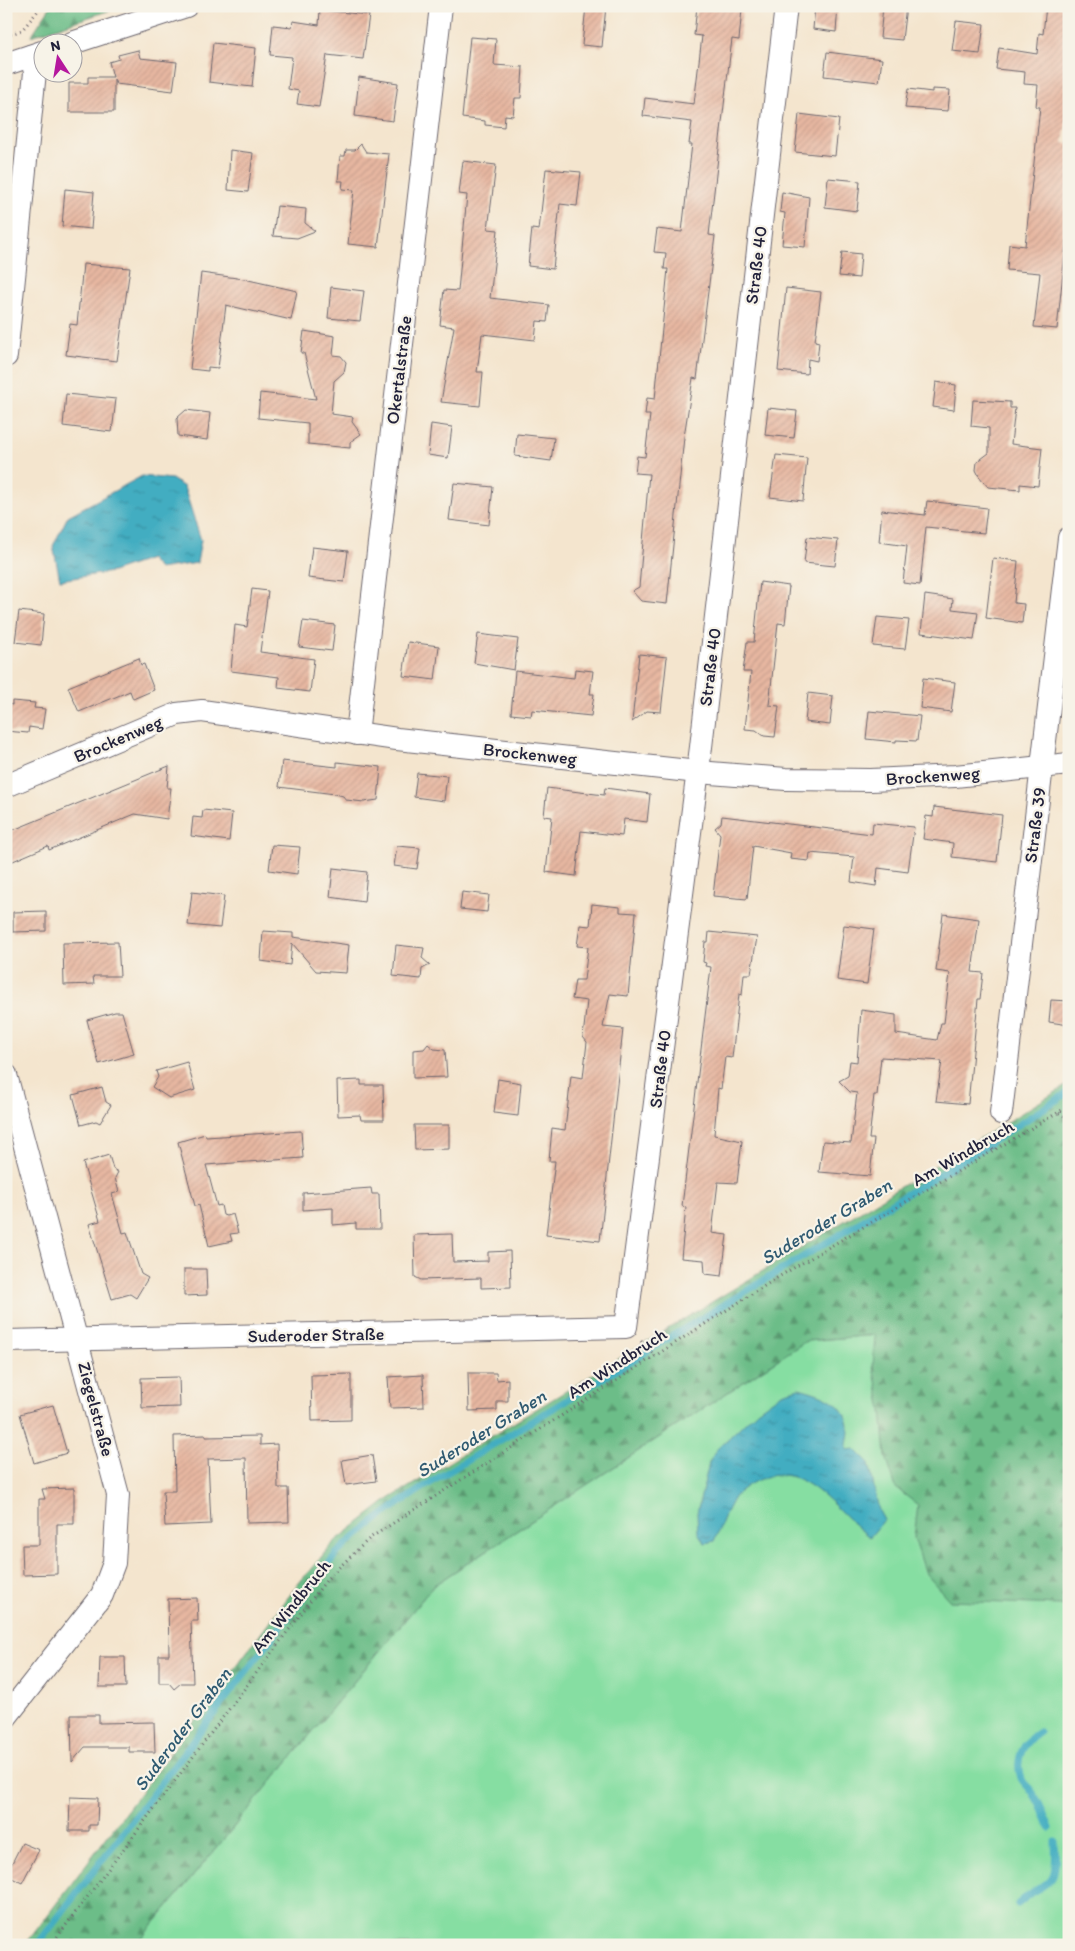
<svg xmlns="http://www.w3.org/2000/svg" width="1075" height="1951" viewBox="0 0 1075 1951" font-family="Itim,sans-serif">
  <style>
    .green { fill: #86dea2; stroke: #54806e }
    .forest { fill: url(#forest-firs); stroke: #477062 }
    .water { fill: url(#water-ripples); stroke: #32687e }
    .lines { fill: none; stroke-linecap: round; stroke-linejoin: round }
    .stream { stroke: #42adc1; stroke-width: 7 }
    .building { fill: url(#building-hatch) }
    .minor-casing { stroke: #6c666e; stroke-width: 24 }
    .path { stroke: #6c666e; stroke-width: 3; stroke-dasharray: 1 4; stroke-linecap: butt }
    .minor { stroke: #fff; stroke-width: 22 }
    .labels { text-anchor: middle; stroke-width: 4.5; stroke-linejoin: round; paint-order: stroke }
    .street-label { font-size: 18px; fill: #22223b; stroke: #f7f3e8 }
    .water-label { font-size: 19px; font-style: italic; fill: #2f5a71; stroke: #f7f3e8 }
  </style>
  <defs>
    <pattern id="forest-firs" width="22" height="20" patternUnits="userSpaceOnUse" patternTransform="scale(1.25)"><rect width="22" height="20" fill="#6cbd88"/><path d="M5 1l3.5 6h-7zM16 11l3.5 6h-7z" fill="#589970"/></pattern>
    <pattern id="water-ripples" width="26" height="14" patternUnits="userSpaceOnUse" patternTransform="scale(1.25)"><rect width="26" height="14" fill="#42adc1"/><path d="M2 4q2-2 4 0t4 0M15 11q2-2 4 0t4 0" fill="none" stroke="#378c9e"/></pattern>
    <pattern id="building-hatch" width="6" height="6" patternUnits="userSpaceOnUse" patternTransform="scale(1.25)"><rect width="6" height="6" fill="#e7b7a1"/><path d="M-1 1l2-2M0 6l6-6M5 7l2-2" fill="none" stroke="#c69d8c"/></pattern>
  </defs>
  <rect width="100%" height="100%" fill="#f7f3e8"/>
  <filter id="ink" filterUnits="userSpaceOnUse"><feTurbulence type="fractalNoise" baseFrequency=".02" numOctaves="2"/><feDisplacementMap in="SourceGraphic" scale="10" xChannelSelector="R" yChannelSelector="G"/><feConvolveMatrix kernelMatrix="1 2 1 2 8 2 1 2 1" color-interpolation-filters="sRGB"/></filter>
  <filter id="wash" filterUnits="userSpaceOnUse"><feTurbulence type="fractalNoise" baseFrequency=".0096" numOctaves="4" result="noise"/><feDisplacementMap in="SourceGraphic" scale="20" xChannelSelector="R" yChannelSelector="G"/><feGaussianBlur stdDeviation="1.12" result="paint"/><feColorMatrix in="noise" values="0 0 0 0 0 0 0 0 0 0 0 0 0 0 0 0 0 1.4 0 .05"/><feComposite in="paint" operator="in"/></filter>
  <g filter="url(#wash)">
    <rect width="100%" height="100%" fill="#f4e5ce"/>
    <path class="green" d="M1069 1318V1945H136L434 1585 806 1341Z"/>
    <g class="forest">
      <path d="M51 6H123L31 36Z"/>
      <path d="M1069 1084V1610L1060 1605 950 1601 926 1574 914 1538 918 1505 896 1488 886 1457 882 1410 873 1367 875 1335 806 1341 434 1585 136 1945H25L299 1583 333 1543 389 1499Z"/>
    </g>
    <g class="water">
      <path d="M142 476 172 479 184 487 201 540 197 563 159 569 150 559 112 572 60 580 53 546 68 516Z"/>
      <path d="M799 1388C824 1395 846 1401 849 1431 849 1437 846 1443 847 1450L855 1449 869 1463 879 1511 884 1520 870 1537C836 1514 805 1458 758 1480 749 1484 738 1491 733 1499 725 1512 721 1527 714 1541L705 1543 698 1533 697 1513 709 1463 716 1450 757 1411 782 1393Z"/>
    </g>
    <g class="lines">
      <g class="stream">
        <path d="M1039 1732C1024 1741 1014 1759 1021 1778 1023 1784 1030 1787 1033 1793 1040 1803 1045 1816 1050 1828"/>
        <path d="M1018 1904C1048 1876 1058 1892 1055 1842"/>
        <path d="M37 1945 337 1553C368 1524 402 1501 438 1478L984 1147 1069 1092"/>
      </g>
    </g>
    <g id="blocks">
      <g class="building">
        <path d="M586 6H606L602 47 582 45Z"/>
        <path d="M697 6 742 9 739 40 732 39 726 88 709 235 715 236 697 379 693 378 684 437 667 604 641 601 632 591 639 587 649 474 635 473 637 456 645 457 650 415H645L647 398 655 399 668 269H664L666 253 654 252 657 229 682 232 692 144H689L692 122 643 116 645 98 694 104 702 36 694 35Z"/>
        <path d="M815 6H838L836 32 813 29Z"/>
        <path d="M883 6H906L902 40 880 38Z"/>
        <path d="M1046 6H1069V102L1063 143 1069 144V216L1057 329 1034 327 1040 273 1007 270 1009 244 1025 246 1040 107H1036L1038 85 1024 84 1025 72 996 69 999 48 1037 54 1039 33 1043 34Z"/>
        <path d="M320 10 369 15 363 59 327 55 319 107 297 104 299 91 288 89 292 57 270 55 273 25 292 27 293 21 319 25Z"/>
        <path d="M956 21 984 24 980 54 952 51Z"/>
        <path d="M470 37 496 39 494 65 523 67 521 98H515L513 116 505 115 504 127 485 125V121L462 118Z"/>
        <path d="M213 43 256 48 252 87 209 82Z"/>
        <path d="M138 50 140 58 177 62 173 91 116 84 114 79V112H69V83H88V77H113L109 62 119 59 118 55Z"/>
        <path d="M827 52 882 59 879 82 824 76Z"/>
        <path d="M359 77 398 83 393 121 355 116Z"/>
        <path d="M908 89 932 92V89L950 90 948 111 905 108Z"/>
        <path d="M799 114 839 119 835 156 795 152Z"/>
        <path d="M361 144 366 152 389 154 378 247 348 244 354 190 342 189 343 181H338L340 156H345L346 150H355Z"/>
        <path d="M230 150 253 153 248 192 228 190Z"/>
        <path d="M463 161 496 165 488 229 498 230 490 298 549 305 547 322 537 321 535 340 482 334 477 372H483L480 406 441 402 454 327 440 325 444 290 458 291 467 195 459 194Z"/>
        <path d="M546 169 581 172 577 206 560 204 553 269 528 266 532 229 539 230Z"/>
        <path d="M828 178 860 181 857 211 825 207Z"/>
        <path d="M65 189 94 192 91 229 62 226Z"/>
        <path d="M782 192 809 197 805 247 782 245 785 213 780 212Z"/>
        <path d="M277 206 306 209 305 223 315 231 297 238 273 236Z"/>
        <path d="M842 252 861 254 859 278 839 276Z"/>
        <path d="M83 264 130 268 117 361 66 355 70 324 77 325Z"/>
        <path d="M201 273 244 279 297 291 291 320 226 305 218 368 208 367V371L190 369Z"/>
        <path d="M331 287 364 291 360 321 328 318Z"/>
        <path d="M786 288 821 292 815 341 819 342 817 361 808 359 807 374 778 371Z"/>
        <path d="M304 331 335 336 333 355 341 356 346 362 344 372 334 381 331 414 353 417 352 422 361 434 350 442V448L308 444V423L258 418 260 393 316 399 304 353H301Z"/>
        <path d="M936 382 956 385 954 410 933 407Z"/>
        <path d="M66 394 116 399 112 432 63 426Z"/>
        <path d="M973 400 1010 402V408H1015L1011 444 1042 448 1038 486 1020 484V490L988 487 979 476 976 470 977 462 989 453V428L971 426Z"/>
        <path d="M768 408 797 411 794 438 765 435Z"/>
        <path d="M186 410 210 413 207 440 178 436 177 418Z"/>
        <path d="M431 424 452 427 448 458 428 455Z"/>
        <path d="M517 434 554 438 551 461 515 456Z"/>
        <path d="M776 455 807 458 803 501 770 497Z"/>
        <path d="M454 483 493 487 489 525 449 520Z"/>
        <path d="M927 501 987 508 984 533 926 527 920 585 903 583 907 546 879 542 882 510 925 515Z"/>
        <path d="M807 537 838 540 835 566 804 563Z"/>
        <path d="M312 547 348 551 344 582 308 578Z"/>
        <path d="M993 558 1018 561 1014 603 1024 604 1022 623 986 618Z"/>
        <path d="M760 582 789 586 785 624 778 623 769 705 779 706 775 737 764 736 756 730 745 729 751 672H743L747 642H754Z"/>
        <path d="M252 589 268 591 260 652 314 659 310 692 278 688 279 677 231 671 235 625 247 627Z"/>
        <path d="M925 595 953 599 952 609 978 612 974 640 921 633Z"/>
        <path d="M19 611 44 614 41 645 15 642Z"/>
        <path d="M877 617 909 620 905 649 873 646Z"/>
        <path d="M303 621 335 625 332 651 299 647Z"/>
        <path d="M478 634 518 639 514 670 474 663Z"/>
        <path d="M408 642 439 646 435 680 403 676Z"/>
        <path d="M639 654 667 657 661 712 647 711 632 722Z"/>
        <path d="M139 658 141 665 144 664 154 690 133 699 130 691 79 712 68 687Z"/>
        <path d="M575 669 593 671 590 694H594L591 716 532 710 531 716 511 714 515 671 574 678Z"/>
        <path d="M923 678 955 682 951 712 920 708Z"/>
        <path d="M808 693 833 696 830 725 805 722Z"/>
        <path d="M12 701 35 703 34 708 45 709 42 729 29 727 28 733 6 731 8 704 12 705Z"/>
        <path d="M869 711 920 716 917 741 896 740V742L866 739Z"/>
        <path d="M282 761 337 767V762L381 767 378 800 364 802 346 800 343 796 335 794 279 787Z"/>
        <path d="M169 766 167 788H171L167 819 135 814 49 850 48 846 6 864V833Z"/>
        <path d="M417 773 447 776 444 801 414 797Z"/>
        <path d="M547 788 604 795 605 788 650 794 647 822 624 819 622 836 581 831 576 876 546 872 552 817 544 816Z"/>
        <path d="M934 807 1002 815 997 862 952 857 953 843 923 839 926 816 933 817Z"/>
        <path d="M203 810 232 813 229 841 191 836 193 817 202 818Z"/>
        <path d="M722 816 872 834 873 823 914 827 908 872 878 868 876 886 851 882 854 857 810 853 809 861 790 859 791 853 753 846 747 899 713 896 720 834 715 828 721 823Z"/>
        <path d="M272 845 300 847 297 874 269 870Z"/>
        <path d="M397 846 420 848 417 869 394 866Z"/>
        <path d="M333 868 367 872 364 902 330 897Z"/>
        <path d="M192 892 224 896 220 928 188 925Z"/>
        <path d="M462 892 489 895 487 912 460 909Z"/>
        <path d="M592 904 620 907V912L636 913 628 996 610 994 603 1027 623 1029 600 1241 546 1235 555 1161H549L552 1128 565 1130 571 1076 583 1078 587 1042 583 1037 587 1001 572 999 575 980H584L588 947 577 946 580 925 590 926Z"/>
        <path d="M46 911V931L13 932V912Z"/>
        <path d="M943 914 979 919 972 972 983 973 980 999H978L968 1104 936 1101 942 1061 881 1057 877 1095H874L869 1139H874L870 1176 819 1172 823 1141 851 1143 857 1093 850 1092 839 1081 848 1076 850 1061 857 1062 861 1010 896 1015V1034L937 1040 941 1023H944L950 973 936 971Z"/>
        <path d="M844 925 874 929 867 984 837 980Z"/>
        <path d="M263 931 293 933V937L349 945 346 973 316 971 292 943 290 965 261 961Z"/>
        <path d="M709 932 757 937 751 974H744L742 995 739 994 732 1058 725 1057 721 1089 718 1088 714 1135 742 1141 737 1183 718 1182 712 1233 727 1235 722 1276 705 1274 704 1260 681 1258 686 1207 682 1206 711 967 705 966 706 963 703 962 705 942H708Z"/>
        <path d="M118 942 120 976H93L94 984 64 985 63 943Z"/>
        <path d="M396 945 424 948 422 958 430 965 422 969 421 979 393 976Z"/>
        <path d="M1051 1000 1069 1001V1025L1049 1022Z"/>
        <path d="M115 1012H122L134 1054 99 1064 87 1020Z"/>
        <path d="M428 1044 434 1049 445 1050 447 1077 413 1078V1050L424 1049Z"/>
        <path d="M187 1062 195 1090 169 1098 152 1087 158 1077 156 1071Z"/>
        <path d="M498 1079 521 1083 518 1116 494 1113Z"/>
        <path d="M361 1080V1085H383L384 1120H361L360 1115 338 1116 337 1081Z"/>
        <path d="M102 1087 106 1102 111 1105 100 1123 96 1121 81 1125 73 1095Z"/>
        <path d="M414 1125H449V1149L415 1150Z"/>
        <path d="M301 1131 303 1158 206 1165 217 1206 221 1205 223 1215 226 1216 233 1214 238 1233 230 1234 232 1241 209 1246 199 1205 195 1206 178 1142 205 1134 206 1137Z"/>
        <path d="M109 1155 113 1169 118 1172 115 1178 119 1192 112 1194 123 1233 127 1232 141 1274 148 1278 136 1298 130 1294 112 1299 89 1224 100 1221 83 1163Z"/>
        <path d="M371 1188 372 1194H379L380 1229H356V1223L333 1225V1208L303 1210V1193Z"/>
        <path d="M452 1234 453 1262 488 1261V1252L510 1251 511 1287 481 1288V1278L421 1280 415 1277 414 1235Z"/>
        <path d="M184 1269H206L207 1295 184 1296Z"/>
        <path d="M468 1373H496L497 1380 508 1379V1401H497V1410L469 1411Z"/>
        <path d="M351 1374V1420L312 1421 311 1375Z"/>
        <path d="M423 1375 424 1407 390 1408 388 1377Z"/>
        <path d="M179 1377 180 1407 142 1408 141 1378Z"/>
        <path d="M53 1405 67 1453 34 1463 20 1414Z"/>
        <path d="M206 1435V1437L260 1436V1445L277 1444 278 1488H288L289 1522 247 1523 246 1458 208 1459 211 1524 165 1526 163 1491H175L174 1436Z"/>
        <path d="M372 1455 376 1481 346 1485 342 1460Z"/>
        <path d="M74 1488V1524H57V1574L23 1575 22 1545H39V1499H45L42 1489Z"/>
        <path d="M197 1598 198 1621H191L193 1683H181L174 1689 169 1683H159V1655H169L168 1599Z"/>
        <path d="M100 1657H125L126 1687H99Z"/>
        <path d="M71 1715H99V1723L154 1722 155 1752H129V1747H85L72 1762Z"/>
        <path d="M70 1797 98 1798 97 1825H89V1831H69Z"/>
        <path d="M22 1843 39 1850 22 1883 6 1875Z"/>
      </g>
    </g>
  </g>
  <g filter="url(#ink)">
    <use href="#blocks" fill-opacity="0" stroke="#6c666e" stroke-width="1"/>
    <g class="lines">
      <defs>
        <g id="minor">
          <path d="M72 43 186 6"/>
          <path d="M6 64 42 52"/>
          <path d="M6 356 35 72 31 56"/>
          <path d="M357 734 441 6"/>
          <path d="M6 786 177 714 202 711 397 739 698 772 786 779 871 780 955 776 1069 764"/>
          <path d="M6 1075 118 1495 114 1563 102 1595 6 1717"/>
          <path d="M1001 1113 1069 538"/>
          <path d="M6 1341 626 1327 701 747 786 6"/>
        </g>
      </defs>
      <use href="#minor" class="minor-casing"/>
      <g class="path">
        <path d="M6 36 22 30 42 6"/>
        <path d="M1059 1113 1069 1119"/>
        <path d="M988 1140 994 1151"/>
        <path d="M641 1341 654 1355"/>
        <path d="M51 1945 328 1578 370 1538 780 1276 1069 1106"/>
      </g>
      <use href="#minor" class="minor"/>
    </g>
  </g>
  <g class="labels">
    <g class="street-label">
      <text transform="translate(756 265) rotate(-83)" y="6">Straße 40</text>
      <text transform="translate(399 370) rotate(-83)" y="6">Okertalstraße</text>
      <text transform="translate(710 667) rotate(-83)" y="6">Straße 40</text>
      <text transform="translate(118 739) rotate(-23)" y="6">Brockenweg</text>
      <text transform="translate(530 754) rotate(6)" y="6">Brockenweg</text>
      <text transform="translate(933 776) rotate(-4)" y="6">Brockenweg</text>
      <text transform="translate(1035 825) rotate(-83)" y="6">Straße 39</text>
      <text transform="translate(660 1069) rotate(-83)" y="6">Straße 40</text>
      <text transform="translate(963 1153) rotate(-30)" y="6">Am Windbruch</text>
      <text transform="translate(316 1335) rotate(-1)" y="6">Suderoder Straße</text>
      <text transform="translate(617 1363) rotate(-33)" y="6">Am Windbruch</text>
      <text transform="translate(96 1409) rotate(75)" y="6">Ziegelstraße</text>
      <text transform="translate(291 1606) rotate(-51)" y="6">Am Windbruch</text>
    </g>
    <g class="water-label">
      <text transform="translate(826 1221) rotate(-31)" y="7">Suderoder Graben</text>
      <text transform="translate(481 1433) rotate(-32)" y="7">Suderoder Graben</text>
      <text transform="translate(182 1729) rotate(-53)" y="7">Suderoder Graben</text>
    </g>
  </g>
  <rect width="1075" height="1951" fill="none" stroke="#f7f3e8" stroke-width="25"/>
  <g transform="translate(58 58) rotate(348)"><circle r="24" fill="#f7f3e8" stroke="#a29fa3"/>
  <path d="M0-4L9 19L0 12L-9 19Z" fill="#b5179e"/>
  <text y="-8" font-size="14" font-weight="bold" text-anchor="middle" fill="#22223b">N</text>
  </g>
</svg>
